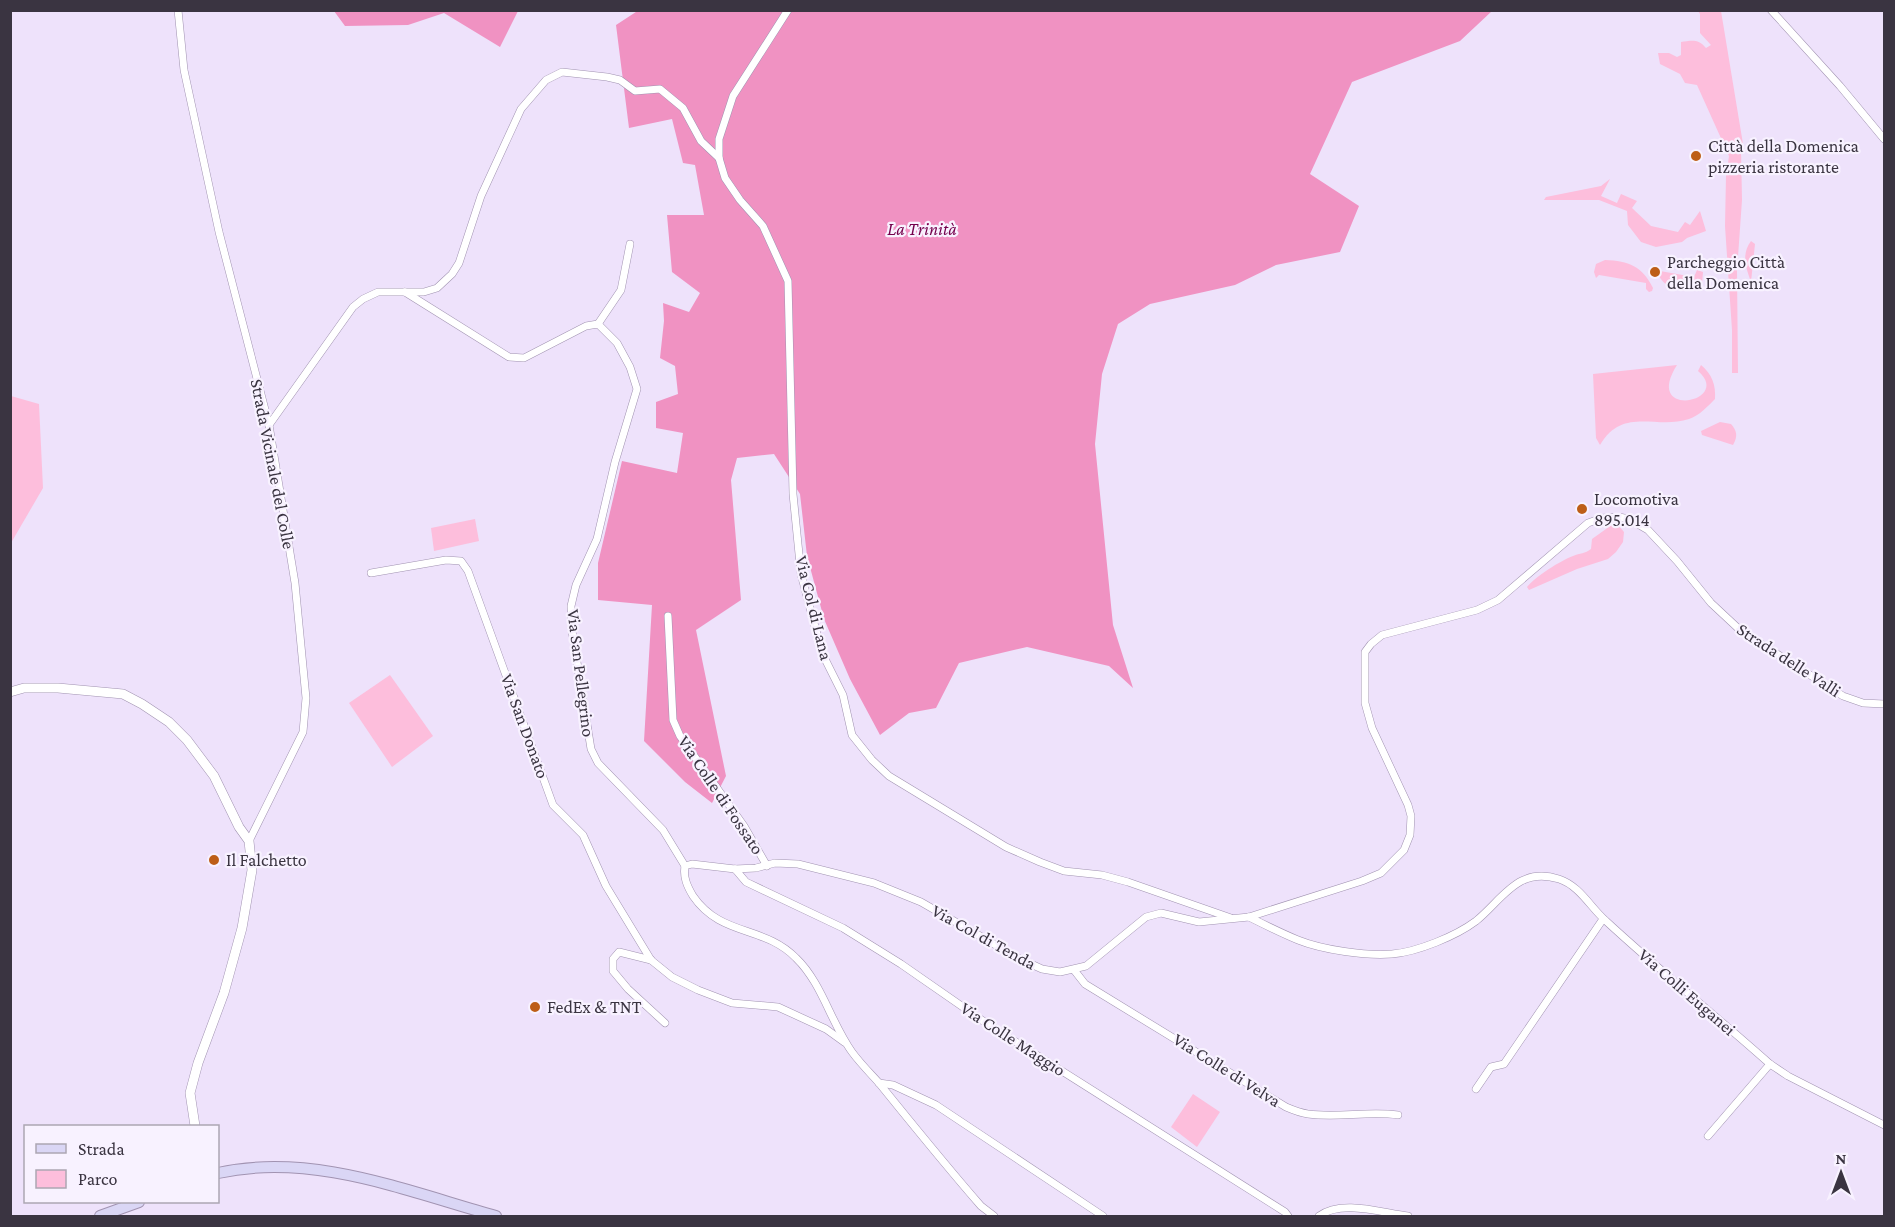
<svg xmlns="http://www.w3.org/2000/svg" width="1895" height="1227" viewBox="0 0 1895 1227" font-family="'Crimson Pro',serif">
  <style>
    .green { fill: #fdbedc }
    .forest { fill: #f092c2 }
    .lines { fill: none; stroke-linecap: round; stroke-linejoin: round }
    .minor-casing { stroke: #a193b1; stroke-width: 8 }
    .tertiary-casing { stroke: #a193b1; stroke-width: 10 }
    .secondary-casing { stroke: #a193b1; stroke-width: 12 }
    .minor { stroke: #fff; stroke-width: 7 }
    .tertiary { stroke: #fff; stroke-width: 9 }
    .secondary { stroke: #dad6f5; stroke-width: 10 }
    .poi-dot { fill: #bd5e17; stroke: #f8f2ff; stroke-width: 2 }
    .labels { text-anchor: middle; stroke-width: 4.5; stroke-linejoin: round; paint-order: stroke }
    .poi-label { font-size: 18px; fill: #3a3441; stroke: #f8f2ff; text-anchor: start }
    .park-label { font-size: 18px; font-style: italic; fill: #74004c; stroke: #f8f2ff }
    .street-label { font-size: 18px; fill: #3a3441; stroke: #f8f2ff }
  </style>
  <rect width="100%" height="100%" fill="#eee2fb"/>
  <g class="green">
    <path d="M1698 11H1721L1743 144 1741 149 1742 200 1737 271 1738 373H1732V330L1725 226 1726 176 1729 156 1697 85 1685 83 1680 74 1660 64 1658 53H1669L1677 57 1681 55V42C1692 40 1699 39 1706 48L1711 45 1700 33V14Z"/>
    <path d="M1610 179 1601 196 1617 203 1621 194 1637 201 1632 208 1651 226 1678 232 1685 222 1690 225 1700 211 1706 231 1687 238 1682 242 1656 247 1641 242 1628 225 1627 211 1599 200H1544L1546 197 1601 186Z"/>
    <path d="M1751 241 1755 244 1751 282C1746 268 1741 254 1751 241Z"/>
    <path d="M1605 260C1629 261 1642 266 1653 288L1652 291 1649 292 1646 289V283L1599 275 1596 278 1594 272 1596 264Z"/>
    <path d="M1697 270 1703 272 1702 284C1690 296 1667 291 1659 276L1660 271 1694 277Z"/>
    <path d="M1677 365C1642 420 1734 402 1698 371L1701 365C1712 374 1716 385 1715 399 1708 406 1699 416 1689 419 1656 430 1623 406 1600 445L1596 438 1593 374Z"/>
    <path d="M11 396 39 404 43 488 11 543Z"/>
    <path d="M1720 422 1731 424C1737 431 1738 436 1733 445L1702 435 1701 431Z"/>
    <path d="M475 519 479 541 434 551 431 528Z"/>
    <path d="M1613 524 1618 525 1624 532 1623 542 1616 552 1608 559 1577 569 1529 590 1527 587C1536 576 1560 561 1573 556 1580 553 1585 554 1591 549L1592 539Z"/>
    <path d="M390 675 433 736 392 767 349 703Z"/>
    <path d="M1193 1094 1220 1112 1197 1147 1171 1127Z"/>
  </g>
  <g class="forest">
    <path d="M639 10 1492 11 1460 41 1352 82 1310 174 1359 206 1340 252 1276 265 1235 285 1150 304 1118 324 1102 374 1095 444 1113 625 1133 688 1109 666 1027 647 959 663 936 708 909 713 880 735 850 679 824 619 807 556 800 494 774 454 737 458 731 480 741 600 696 630 726 776 712 803 685 782 644 741 652 605 598 600V563L622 461 677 473 683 433 656 428V402L678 394 675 366 660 358 664 321 663 303 689 312 700 293 672 272 667 215H704L695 165 683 163 672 119 629 128 616 25Z"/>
    <path d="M334 11H518L500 47 444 13 408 25 345 26Z"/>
  </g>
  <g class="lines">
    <defs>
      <g id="minor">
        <path d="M178 10 184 70 219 232 269 425 295 583 306 698 303 732 249 841"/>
        <path d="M788 10 733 96 719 139V158L725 178 740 200 763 226 788 281 793 494 801 574 822 653 843 695 852 735 872 760 889 776 1006 847 1040 862 1064 871 1102 875 1128 882 1231 918"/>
        <path d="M1771 10 1840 86 1884 139"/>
        <path d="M405 292 509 357 524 358 586 326 598 324 617 343 630 367 637 389 615 462 597 539 576 585 571 606 572 631 591 749 598 763 663 830 685 866"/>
        <path d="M598 324 621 290 630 244"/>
        <path d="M269 425 353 307 363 299 378 292H424L437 288 452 274 459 263 481 196 521 109 546 80 562 72 607 77 620 80 635 91 660 89 683 108 701 141 719 158"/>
        <path d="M371 573 446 560 461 561 468 571 553 805 583 835 606 886 651 960 672 977 698 990 732 1003 778 1007 826 1029 844 1042"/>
        <path d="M668 616 673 720 680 736 744 826 767 866"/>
        <path d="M735 869 746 882 843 928 901 964 986 1023 1285 1212 1288 1216"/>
        <path d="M1249 917C1265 925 1281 933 1298 940 1323 950 1366 956 1392 954 1417 952 1456 936 1476 921 1503 899 1518 866 1559 879 1580 886 1590 907 1606 921 1659 970 1716 1016 1770 1064L1788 1076 1884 1125"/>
        <path d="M651 960 619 952 613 959V971L628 989 665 1023"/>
        <path d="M1074 970 1085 984 1286 1107C1293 1110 1301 1113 1308 1114 1338 1118 1368 1111 1398 1115"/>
        <path d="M879 1083 893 1085 936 1105 1103 1216"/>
        <path d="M1476 1089 1491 1067 1504 1064 1603 919"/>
        <path d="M1708 1136 1770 1064"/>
        <path d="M994 1216 981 1206C946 1166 913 1125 879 1083 870 1073 860 1063 852 1052 831 1023 822 983 796 958 764 925 721 937 693 896 687 886 683 877 685 866L692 864 735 869 756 868 775 863 798 864 874 883 921 902 1020 959 1042 969 1060 972 1086 966 1146 917 1161 913 1199 922 1249 917 1362 881 1381 873 1404 850 1410 835 1411 816 1408 805 1372 728 1365 703V652L1371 644 1382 635 1477 610 1498 600 1588 523 1602 518 1619 517 1629 519 1648 530 1677 561 1711 603 1741 631 1843 696 1863 703 1884 704"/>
        <path d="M1319 1216C1342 1199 1382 1213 1408 1216"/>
      </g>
      <path id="tertiary" d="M10 692 24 688H58L123 694 142 704 169 722 187 740 214 776 239 827 249 841 252 870 242 928 224 993 198 1063 190 1093 195 1126"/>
      <g id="secondary">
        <path d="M218 1173C312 1152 406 1191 496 1216"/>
        <path d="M100 1216 139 1202"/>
      </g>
    </defs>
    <use href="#minor" class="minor-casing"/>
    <use href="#tertiary" class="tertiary-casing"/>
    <use href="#secondary" class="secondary-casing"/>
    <use href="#minor" class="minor"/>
    <use href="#tertiary" class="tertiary"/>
    <use href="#secondary" class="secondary"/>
  </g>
  <g class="poi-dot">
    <circle cx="1696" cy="156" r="6"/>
    <circle cx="1655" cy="272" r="6"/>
    <circle cx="1582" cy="509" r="6"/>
    <circle cx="214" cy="860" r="6"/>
    <circle cx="535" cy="1007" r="6"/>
  </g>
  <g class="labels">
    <g class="poi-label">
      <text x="1708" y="152">Città della Domenica<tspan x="1708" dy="21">pizzeria ristorante</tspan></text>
      <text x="1667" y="268">Parcheggio Città<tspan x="1667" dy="21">della Domenica</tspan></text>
      <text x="1594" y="505">Locomotiva<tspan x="1594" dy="21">895.014</tspan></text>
      <text x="226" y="866">Il Falchetto</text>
      <text x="547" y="1013">FedEx &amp; TNT</text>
    </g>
    <g class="park-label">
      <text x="922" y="235">La Trinità</text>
    </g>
    <g class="street-label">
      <text transform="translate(273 464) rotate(79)" y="6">Strada Vicinale del Colle</text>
      <text transform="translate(814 608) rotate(76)" y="6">Via Col di Lana</text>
      <text transform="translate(1789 660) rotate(33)" y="6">Strada delle Valli</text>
      <text transform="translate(581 673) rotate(83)" y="6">Via San Pellegrino</text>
      <text transform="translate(525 726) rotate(70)" y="6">Via San Donato</text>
      <text transform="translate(721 795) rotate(56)" y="6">Via Colle di Fossato</text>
      <text transform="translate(984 937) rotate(29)" y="6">Via Col di Tenda</text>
      <text transform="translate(1687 992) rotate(41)" y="6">Via Colli Euganei</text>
      <text transform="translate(1013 1039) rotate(33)" y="6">Via Colle Maggio</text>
      <text transform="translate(1227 1070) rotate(32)" y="6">Via Colle di Velva</text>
    </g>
  </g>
  <rect width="1895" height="1227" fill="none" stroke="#3a3441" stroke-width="24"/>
  <rect x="24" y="1125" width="195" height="78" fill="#f8f2ff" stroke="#aca6b3" stroke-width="1.5"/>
  <rect x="36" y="1144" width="30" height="9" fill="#dad6f5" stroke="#aca6b3" stroke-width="1.5"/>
  <text x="78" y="1155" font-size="18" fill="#3a3441">Strada</text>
  <rect x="36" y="1170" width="30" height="18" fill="#fdbedc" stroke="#aca6b3" stroke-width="1.5"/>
  <text x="78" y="1185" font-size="18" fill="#3a3441">Parco</text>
  <g transform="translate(1841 1173)" stroke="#f8f2ff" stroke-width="4.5" paint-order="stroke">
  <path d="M0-4.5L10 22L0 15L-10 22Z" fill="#3a3441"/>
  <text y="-9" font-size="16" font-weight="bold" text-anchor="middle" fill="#3a3441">N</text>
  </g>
</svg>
